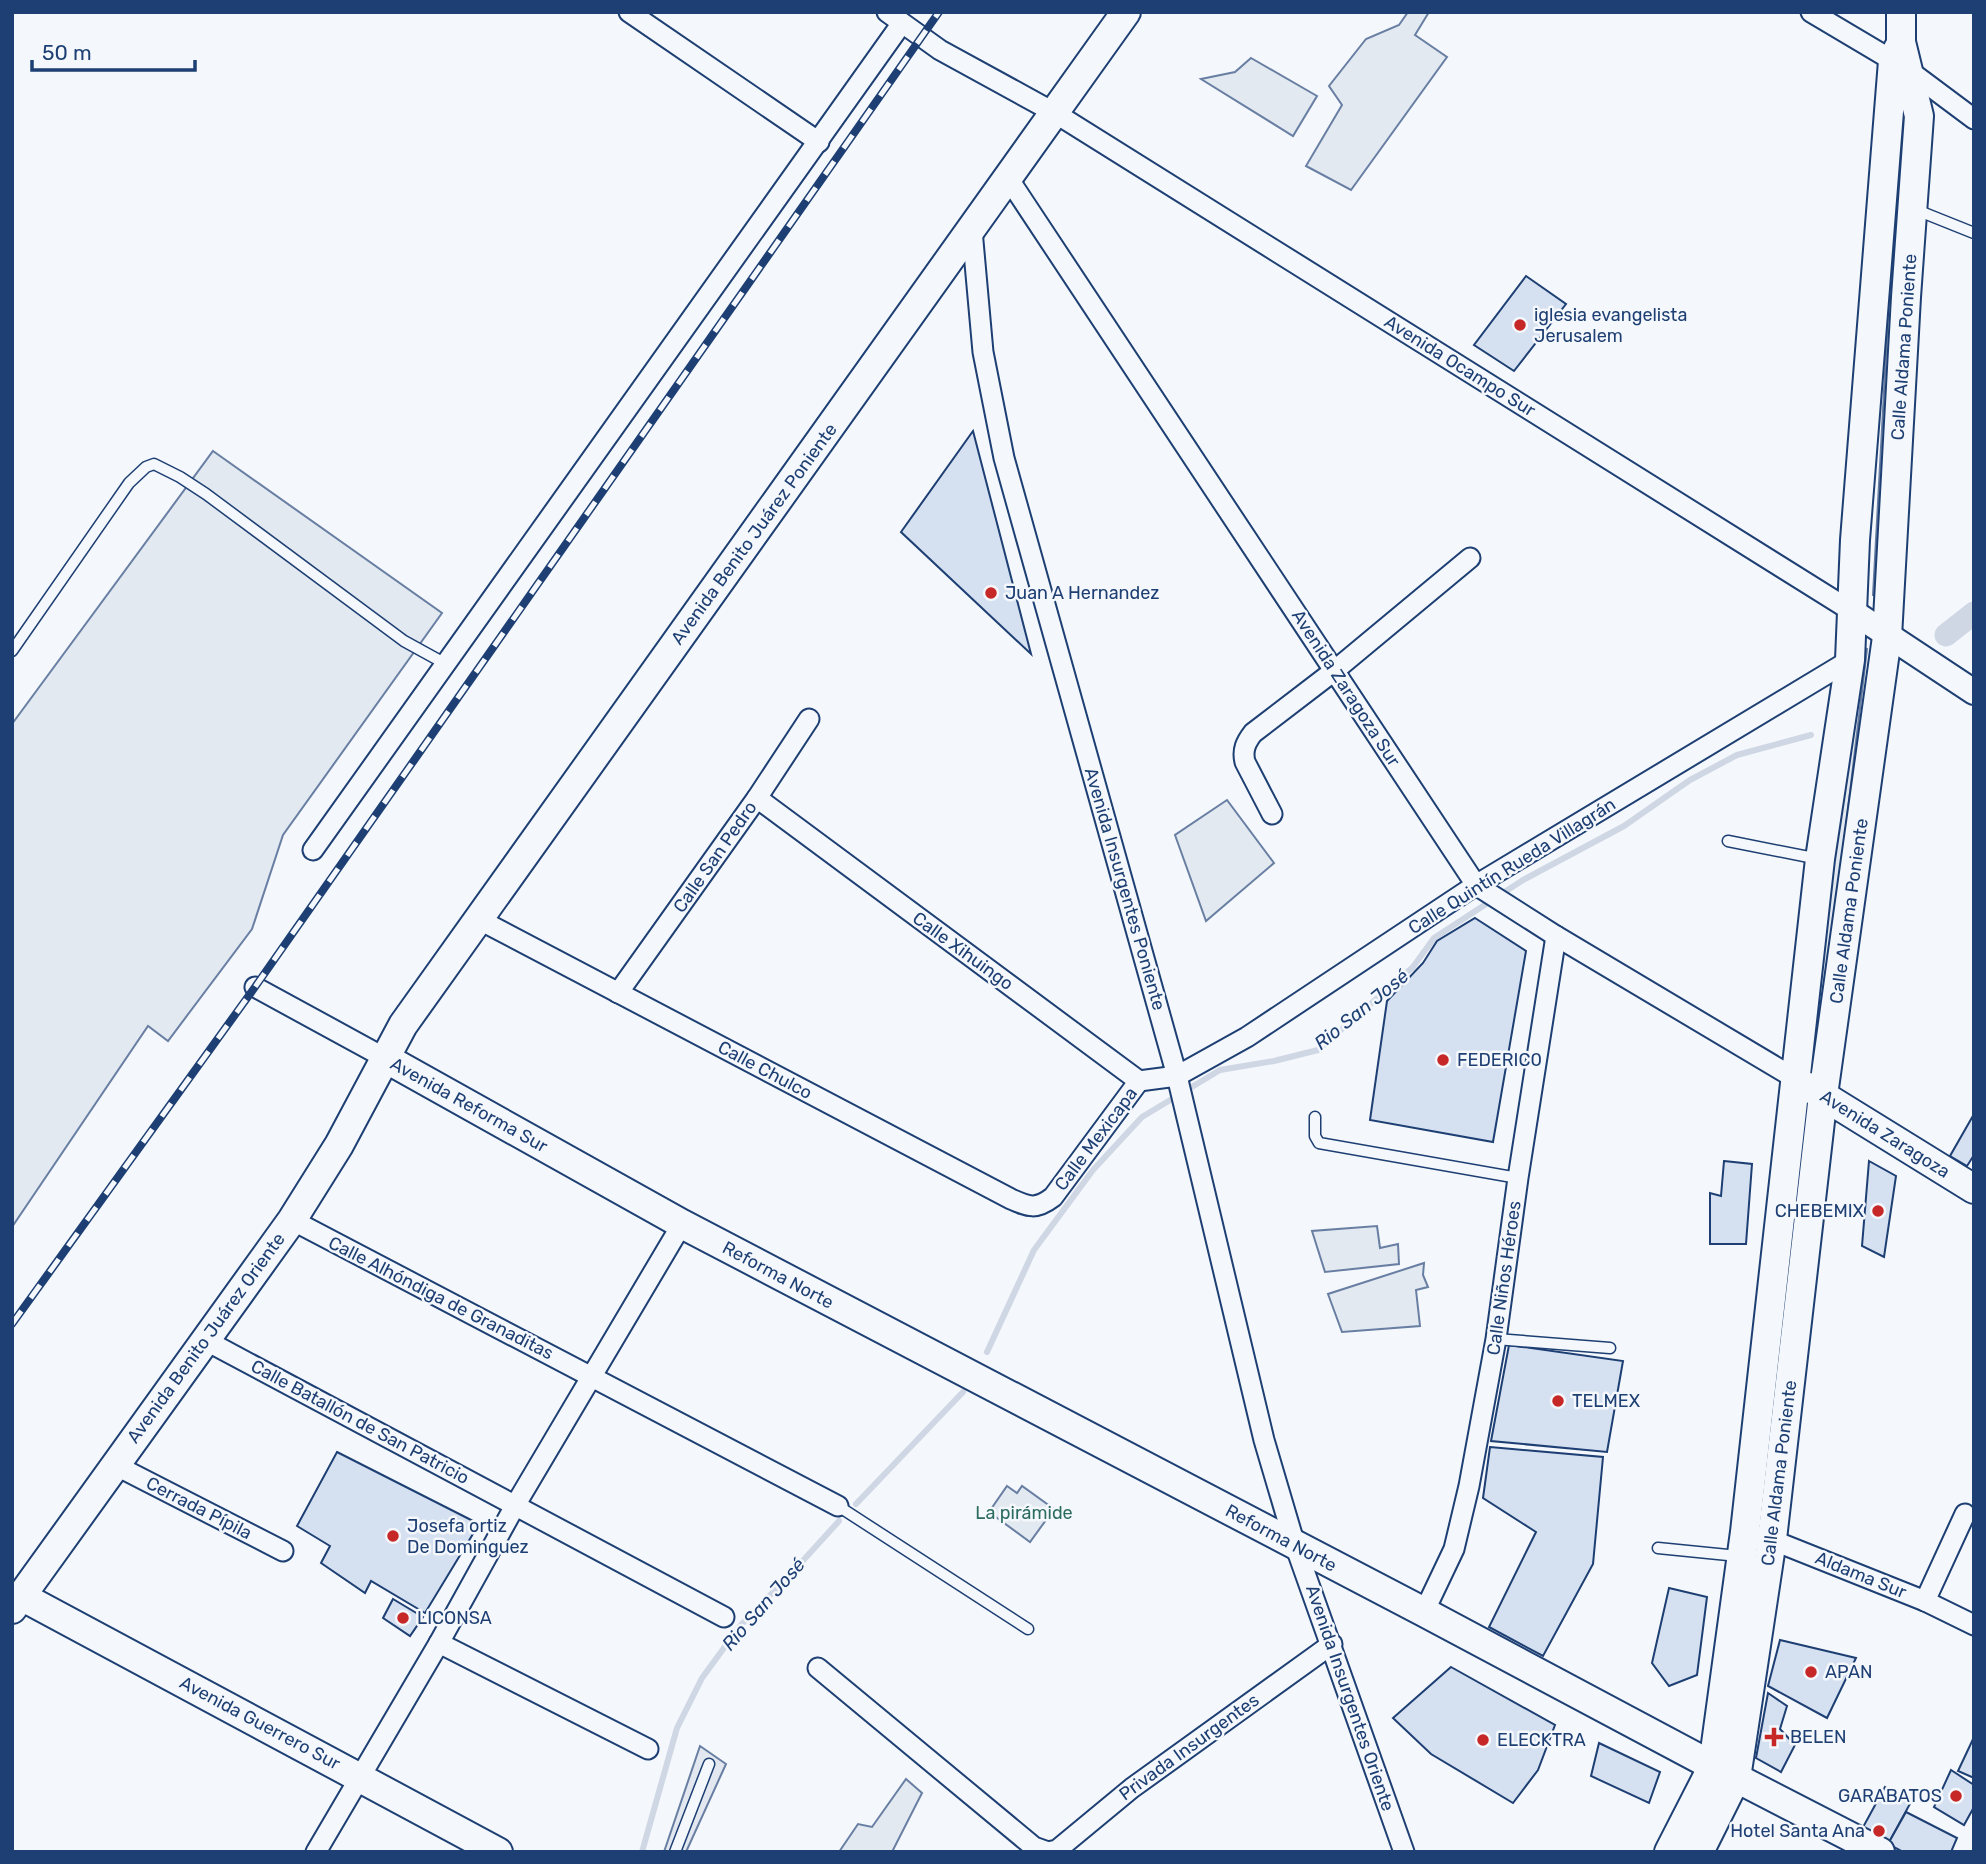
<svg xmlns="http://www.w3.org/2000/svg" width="1986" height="1864" viewBox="0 0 1986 1864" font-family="Rubik,sans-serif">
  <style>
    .green { fill: #e3e9f0; stroke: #687fa3; stroke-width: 2 }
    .parking { fill: #e3e8f0; stroke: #687fa3; stroke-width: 2 }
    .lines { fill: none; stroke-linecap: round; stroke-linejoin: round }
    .stream { stroke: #cfd7e4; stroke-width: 6 }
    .canal { stroke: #cfd7e4; stroke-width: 23 }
    .building { fill: #d5e0f0; stroke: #1d3f73; stroke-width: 2 }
    .service-casing { stroke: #1d3f73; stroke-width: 13 }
    .minor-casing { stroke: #1d3f73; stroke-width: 23 }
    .tertiary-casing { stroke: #1d3f73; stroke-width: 28 }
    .secondary-casing { stroke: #1d3f73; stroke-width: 32 }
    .service { stroke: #f4f7fb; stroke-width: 10 }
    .minor { stroke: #f4f7fb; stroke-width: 19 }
    .tertiary { stroke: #f4f7fb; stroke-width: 24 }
    .secondary { stroke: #f4f7fb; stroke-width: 28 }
    .rail-casing { stroke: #1d3f73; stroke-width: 8 }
    .rail { stroke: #f4f7fb; stroke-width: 5; stroke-dasharray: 16; stroke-linecap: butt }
    .poi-dot { fill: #c62828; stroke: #f4f7fb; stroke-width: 2.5 }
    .labels { text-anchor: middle; stroke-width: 5; stroke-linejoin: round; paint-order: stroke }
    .poi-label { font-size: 18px; fill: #1d3f73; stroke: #f4f7fb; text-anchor: start }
    .street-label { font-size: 18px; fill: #1d3f73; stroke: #f4f7fb }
    .park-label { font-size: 18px; fill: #2c6c60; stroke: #f4f7fb }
    .water-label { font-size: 19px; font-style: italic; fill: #1d3f73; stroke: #f4f7fb }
  </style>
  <rect width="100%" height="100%" fill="#f4f7fb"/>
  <g class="green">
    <path d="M1408 12H1429L1415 35 1447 57 1351 190 1306 166 1342 105 1329 86 1366 39 1399 25Z"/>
    <path d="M1251 58 1317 96 1293 136 1201 79 1235 72Z"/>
    <path d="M1908 109 1881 598 1873 595 1892 244 1902 111Z"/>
    <path d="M213 451 442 613 283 835 252 929 168 1041 148 1026 12 1227V724Z"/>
    <path d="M1859 647 1867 649 1817 1071 1809 1066Z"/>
    <path d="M1227 800 1274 863 1206 921 1175 835Z"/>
    <path d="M1377 1226 1380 1248 1398 1244 1399 1264 1325 1272 1312 1231Z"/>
    <path d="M1424 1263 1423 1275 1428 1287 1416 1290 1420 1326 1342 1332 1328 1294Z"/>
    <path d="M1007 1486 1017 1493 1022 1486 1054 1509 1030 1542 989 1512Z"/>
    <path d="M906 1779 922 1793 892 1852H839L858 1824 872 1827Z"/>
  </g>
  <path class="parking" d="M700 1746 726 1764 686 1852H664Z"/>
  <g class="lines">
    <g class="stream">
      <path d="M987 1352 1034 1250 1093 1170 1142 1117 1220 1070 1274 1061 1318 1050 1413 967 1434 938 1523 880 1624 826 1690 780 1737 755 1811 735"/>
      <path d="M856 1504 963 1392"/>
      <path d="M642 1852 677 1728 702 1678 740 1626 789 1576 839 1521"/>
    </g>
    <path class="canal" d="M1946 635 1974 613"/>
  </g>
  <g class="building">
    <path d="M1526 276 1566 304 1514 371 1474 345Z"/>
    <path d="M973 431 1031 654 901 532Z"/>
    <path d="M1475 918 1526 951 1493 1142 1370 1120 1387 1001 1423 963 1437 941Z"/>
    <path d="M1974 1114V1155L1967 1166 1950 1156Z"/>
    <path d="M1724 1161 1752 1164 1746 1244H1710V1193L1721 1196Z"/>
    <path d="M1869 1161 1896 1176 1884 1257 1862 1246Z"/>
    <path d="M1509 1345 1623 1361 1607 1452 1491 1441Z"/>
    <path d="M1490 1447 1603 1457 1593 1564 1543 1656 1489 1627 1536 1532 1483 1498Z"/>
    <path d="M337 1452 479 1524 425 1613 371 1581 365 1593 321 1563 330 1546 297 1526Z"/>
    <path d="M1669 1588 1707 1597 1697 1675 1669 1686 1652 1663Z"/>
    <path d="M393 1599 423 1617 410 1636 383 1618Z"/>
    <path d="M1780 1640 1856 1658 1827 1718 1768 1686Z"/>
    <path d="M1451 1667 1555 1725 1538 1770 1513 1803 1431 1754 1393 1718Z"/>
    <path d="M1768 1693 1787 1706 1780 1729 1795 1745 1781 1772 1756 1758Z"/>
    <path d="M1974 1737V1778L1958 1771Z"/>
    <path d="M1599 1743 1660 1772 1649 1803 1591 1776Z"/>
    <path d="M1951 1770 1974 1785V1807L1964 1825 1934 1807Z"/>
    <path d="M1885 1787 1911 1802 1888 1844 1862 1829Z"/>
    <path d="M1906 1812 1957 1838 1951 1852H1903L1888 1844Z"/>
  </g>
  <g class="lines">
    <defs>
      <g id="service">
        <path d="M1914 209 1974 233"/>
        <path d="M12 651 129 483 146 467 154 464 180 477 206 494 404 641 444 663"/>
        <path d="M1728 841 1819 859"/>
        <path d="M1315 1117V1136L1319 1143 1518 1178"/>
        <path d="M1496 1339 1610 1348"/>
        <path d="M838 1506 1028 1629"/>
        <path d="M1658 1548 1738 1556"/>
        <path d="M675 1852 709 1764"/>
      </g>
      <g id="minor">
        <path d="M629 12 819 142"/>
        <path d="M887 12 940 50 1055 113 1853 612"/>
        <path d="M1811 12 1907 69 1974 119"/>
        <path d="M1008 178 1476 885 1556 936 1796 1079"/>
        <path d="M972 230 983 352 1004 458 1177 1076 1264 1440 1295 1545 1404 1852"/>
        <path d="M757 798 1139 1081 1177 1076 1247 1037 1476 885 1850 660"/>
        <path d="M1272 814 1245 762C1242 750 1246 742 1253 733L1334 671 1470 558"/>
        <path d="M313 850 902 23"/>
        <path d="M478 919 1011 1199C1029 1207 1036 1210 1053 1197L1139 1081"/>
        <path d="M255 987 385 1058"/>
        <path d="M618 993 757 798 809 719"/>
        <path d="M292 1220 838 1506"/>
        <path d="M205 1340 724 1617"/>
        <path d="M115 1465 283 1551"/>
        <path d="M1762 1536 1925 1601 1974 1625"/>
        <path d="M1925 1601 1965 1514"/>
        <path d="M1424 1612 1454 1549 1469 1486 1496 1339 1518 1178 1556 936"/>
        <path d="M439 1643 648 1749"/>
        <path d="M818 1668 1034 1847 1048 1852"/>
        <path d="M316 1852 439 1643 516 1504 682 1224"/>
        <path d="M1048 1852 1057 1850 1132 1788 1332 1644"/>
      </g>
      <path id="tertiary" d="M1853 612 1974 692"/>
      <g id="secondary">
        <path d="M385 1058 682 1224 1424 1612 1713 1766 1880 1852"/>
        <path d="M1809 1087 1974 1189"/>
        <path d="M21 1596 498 1852"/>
        <path d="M12 1609 292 1220 339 1145 403 1025 1126 12"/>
        <path d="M1669 1852 1713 1766 1745 1532 1820 859 1850 660 1855 540 1893 61 1898 49"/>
        <path d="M1699 1852 1736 1778 1772 1539 1823 1095 1887 637 1906 297 1919 116 1901 42V12"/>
      </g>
    </defs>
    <use href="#service" class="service-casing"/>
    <use href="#minor" class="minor-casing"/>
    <use href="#tertiary" class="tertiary-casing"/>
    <use href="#secondary" class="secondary-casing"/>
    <use href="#service" class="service"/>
    <use href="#minor" class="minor"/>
    <use href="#tertiary" class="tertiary"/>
    <use href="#secondary" class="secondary"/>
    <defs>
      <path id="rail" d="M12 1324 255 987 939 12"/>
    </defs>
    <use href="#rail" class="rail-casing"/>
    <use href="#rail" class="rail"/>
  </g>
  <g class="poi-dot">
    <circle cx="1520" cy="325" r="7"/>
    <circle cx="991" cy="593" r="7"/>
    <circle cx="1443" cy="1060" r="7"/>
    <circle cx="1878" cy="1211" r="7"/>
    <circle cx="1558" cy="1401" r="7"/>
    <circle cx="393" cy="1536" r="7"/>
    <circle cx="403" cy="1618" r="7"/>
    <circle cx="1811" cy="1672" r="7"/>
    <path d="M1770.5 1726.5h7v7h7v7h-7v7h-7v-7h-7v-7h7z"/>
    <circle cx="1483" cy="1740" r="7"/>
    <circle cx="1956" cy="1796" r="7"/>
    <circle cx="1879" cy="1831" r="7"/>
  </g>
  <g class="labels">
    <g class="poi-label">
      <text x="1534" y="321">iglesia evangelista<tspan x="1534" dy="21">Jerusalem</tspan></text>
      <text x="1005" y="599">Juan A Hernandez</text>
      <text x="1457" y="1066">FEDERIC0</text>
      <text x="1864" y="1217" text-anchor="end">CHEBEMIX</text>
      <text x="1572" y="1407">TELMEX</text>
      <text x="407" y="1532">Josefa ortiz<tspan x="407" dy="21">De Dominguez</tspan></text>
      <text x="417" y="1624">LICONSA</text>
      <text x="1825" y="1678">APAN</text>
      <text x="1790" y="1743">BELEN</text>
      <text x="1497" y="1746">ELECKTRA</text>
      <text x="1942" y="1802" text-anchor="end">GARABATOS</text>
      <text x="1865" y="1837" text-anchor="end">Hotel Santa Ana</text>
    </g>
    <g class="street-label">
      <text transform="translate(1904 347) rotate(-86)" y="6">Calle Aldama Poniente</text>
      <text transform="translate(1460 366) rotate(32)" y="6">Avenida Ocampo Sur</text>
      <text transform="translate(754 534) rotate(-54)" y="6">Avenida Benito Juárez Poniente</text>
      <text transform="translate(1346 688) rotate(57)" y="6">Avenida Zaragoza Sur</text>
      <text transform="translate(715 857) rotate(-55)" y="6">Calle San Pedro</text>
      <text transform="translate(1512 866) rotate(-32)" y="6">Calle Quintín Rueda Villagrán</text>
      <text transform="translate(1125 889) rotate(74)" y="6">Avenida Insurgentes Poniente</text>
      <text transform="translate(1849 911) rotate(-82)" y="6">Calle Aldama Poniente</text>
      <text transform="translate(963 951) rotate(36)" y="6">Calle Xihuingo</text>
      <text transform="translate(765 1070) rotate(28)" y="6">Calle Chulco</text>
      <text transform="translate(469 1105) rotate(29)" y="6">Avenida Reforma Sur</text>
      <text transform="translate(1885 1134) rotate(32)" y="6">Avenida Zaragoza</text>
      <text transform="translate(1096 1139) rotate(-53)" y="6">Calle Mexicapa</text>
      <text transform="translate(778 1275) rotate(28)" y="6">Reforma Norte</text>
      <text transform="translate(1504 1278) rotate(-82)" y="6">Calle Niños Héroes</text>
      <text transform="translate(441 1298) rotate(27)" y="6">Calle Alhóndiga de Granaditas</text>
      <text transform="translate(206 1338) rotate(-54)" y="6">Avenida Benito Juárez Oriente</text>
      <text transform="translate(360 1422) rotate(28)" y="6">Calle Batallón de San Patricio</text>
      <text transform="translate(1779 1473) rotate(-83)" y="6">Calle Aldama Poniente</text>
      <text transform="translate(199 1508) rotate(27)" y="6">Cerrada Pípila</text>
      <text transform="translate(1281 1538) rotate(28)" y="6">Reforma Norte</text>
      <text transform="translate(1861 1575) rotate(22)" y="6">Aldama Sur</text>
      <text transform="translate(1350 1698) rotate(71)" y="6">Avenida Insurgentes Oriente</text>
      <text transform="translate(260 1723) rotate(28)" y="6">Avenida Guerrero Sur</text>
      <text transform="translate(1189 1747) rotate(-36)" y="6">Privada Insurgentes</text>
    </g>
    <g class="park-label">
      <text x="1024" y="1519">La pirámide</text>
    </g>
    <g class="water-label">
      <text transform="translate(1361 1009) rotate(-39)" y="7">Rio San José</text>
      <text transform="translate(763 1604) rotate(-49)" y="7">Rio San José</text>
    </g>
  </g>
  <rect width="1986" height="1864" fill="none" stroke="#1d3f73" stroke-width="28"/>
  <path d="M32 60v10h163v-10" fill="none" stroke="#1d3f73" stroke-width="3.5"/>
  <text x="42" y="60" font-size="21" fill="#1d3f73" stroke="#f4f7fb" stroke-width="5" paint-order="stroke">50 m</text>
</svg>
